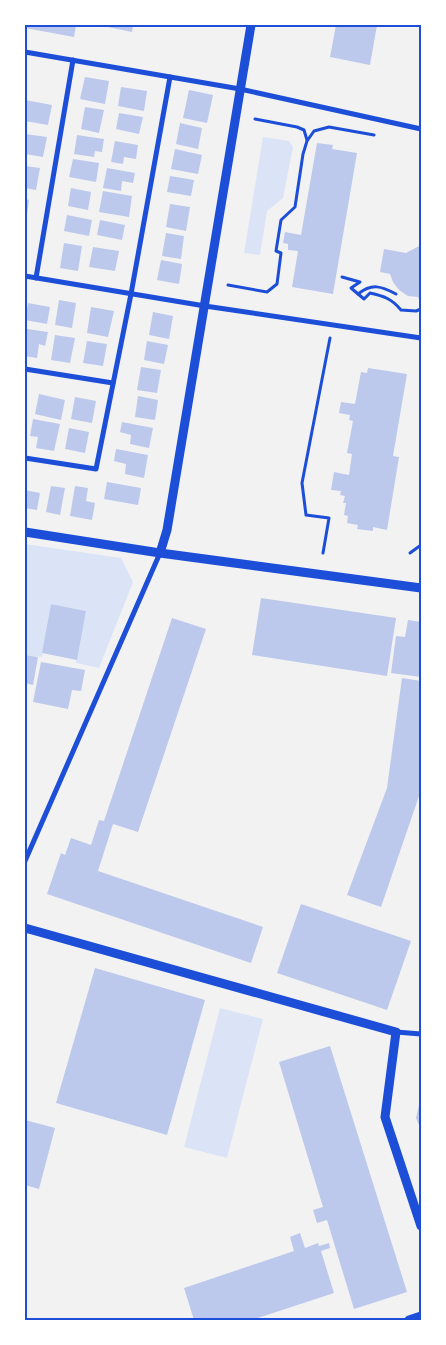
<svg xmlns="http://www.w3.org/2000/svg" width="446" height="1345" viewBox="0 0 446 1345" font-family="Signika,sans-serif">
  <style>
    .green { fill: #dbe4f7 }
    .building { fill: #bdc9ec }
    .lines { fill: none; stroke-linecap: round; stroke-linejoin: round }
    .path { stroke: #1d4ed8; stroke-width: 3 }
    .minor { stroke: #1d4ed8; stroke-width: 5 }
    .tertiary { stroke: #1d4ed8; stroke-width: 9 }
    .neatline { fill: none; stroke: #1d4ed8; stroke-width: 2 }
  </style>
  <rect width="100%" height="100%" fill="#f2f2f2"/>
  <g class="green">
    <path d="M263 137 289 141 293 147 283 198 267 211 260 255 244 253Z"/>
    <path d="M25 544 121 558 133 582 99 668 76 663 86 611 51 604 42 657 25 655Z"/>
    <path d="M220 1008 263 1019 227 1158 184 1147Z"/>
  </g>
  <g class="building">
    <path d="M25 25H76L74 37 25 28Z"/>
    <path d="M98 25H133L132 32Z"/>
    <path d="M336 25H377L370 65 330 57Z"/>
    <path d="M85 77 109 81 105 104 80 99Z"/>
    <path d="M121 87 147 91 144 111 118 106Z"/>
    <path d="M189 90 213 95 207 123 183 118Z"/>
    <path d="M25 100 52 105 48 125 25 121Z"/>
    <path d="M85 107 104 110 99 133 81 129Z"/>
    <path d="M119 113 143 117 139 134 116 129Z"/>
    <path d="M180 123 202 128 198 149 176 144Z"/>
    <path d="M25 134 47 137 43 157 25 154Z"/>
    <path d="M77 135 104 139 102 152 95 151 94 157 74 154Z"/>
    <path d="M115 141 138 145 136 159 124 157 123 164 111 162Z"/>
    <path d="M317 143 333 145 332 149 357 153 333 294 292 287 298 251 288 250V244L283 243 285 232 301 235Z"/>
    <path d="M175 149 202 155 198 174 171 169Z"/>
    <path d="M73 159 99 163 96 182 69 177Z"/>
    <path d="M25 166 40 168 36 190 25 188Z"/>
    <path d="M107 168 135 173 133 183 122 181 121 191 103 188Z"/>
    <path d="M170 176 194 180 191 196 167 192Z"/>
    <path d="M71 188 91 192 88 210 68 206Z"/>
    <path d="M103 191 132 196 129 217 99 212Z"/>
    <path d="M25 199 29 200 26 222 25 221Z"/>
    <path d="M170 204 190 207 186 231 166 227Z"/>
    <path d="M67 215 92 220 89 236 64 231Z"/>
    <path d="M100 220 125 225 122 240 97 235Z"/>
    <path d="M166 233 184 236 181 259 162 256Z"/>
    <path d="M64 243 82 246 78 271 60 268Z"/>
    <path d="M421 245V305L418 297 408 296 399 290 393 282 390 274 380 272 384 249 406 253Z"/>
    <path d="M93 247 119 251 115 271 89 267Z"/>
    <path d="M161 260 182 264 179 284 157 280Z"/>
    <path d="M59 300 76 303 72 328 55 325Z"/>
    <path d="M28 303 50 307 47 324 25 320Z"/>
    <path d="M91 307 114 311 108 337 87 333Z"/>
    <path d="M153 312 173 316 169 339 149 335Z"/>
    <path d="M27 329 48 332 45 346 39 344 37 358 25 356Z"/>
    <path d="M55 335 75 338 70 363 51 360Z"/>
    <path d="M87 341 107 344 103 366 83 363Z"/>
    <path d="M147 341 168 345 164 364 144 360Z"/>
    <path d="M141 367 161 370 157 393 137 390Z"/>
    <path d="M368 368 407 374 393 456 399 457 387 530 373 527V531L357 529 358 525 347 523 348 516 344 515 346 503H343L345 496 340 495 341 491 331 490 334 472 349 475 352 454 347 453 353 421 349 420 350 415 339 413 341 402 355 404 361 372 367 373Z"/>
    <path d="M39 394 65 400 61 420 35 414Z"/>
    <path d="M138 396 158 400 155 420 135 417Z"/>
    <path d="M75 397 96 401 92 423 71 419Z"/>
    <path d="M33 419 60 424 54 451 36 448 38 437 30 436Z"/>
    <path d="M122 422 153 428 149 448 130 444 131 435 120 432Z"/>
    <path d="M69 428 89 432 85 453 65 449Z"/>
    <path d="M116 449 148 455 144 478 125 474 126 464 114 461Z"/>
    <path d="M107 482 141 488 138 505 104 499Z"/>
    <path d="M51 486 65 488 60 515 46 512Z"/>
    <path d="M75 486 88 488 86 501 95 503 92 520 70 516Z"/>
    <path d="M25 490 40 493 37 510 25 508Z"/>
    <path d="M261 598 396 618 387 676 252 655Z"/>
    <path d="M51 604 86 611 77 660 42 653Z"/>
    <path d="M172 618 206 629 138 832 113 824 98 871 263 927 251 963 47 894 61 853 65 855 71 838 91 845 99 820 104 821Z"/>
    <path d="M408 620 421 622V677L391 673 396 636 405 637Z"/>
    <path d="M25 655 38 657 33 685 25 683Z"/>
    <path d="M41 662 85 670 81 691 72 690 68 709 33 702Z"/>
    <path d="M402 678 421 681V778L419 796 381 907 347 895 387 788Z"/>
    <path d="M301 904 411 941 387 1010 277 973Z"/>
    <path d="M95 968 205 1000 167 1135 56 1103Z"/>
    <path d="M330 1046 407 1292 354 1309 327 1220 317 1223 313 1210 323 1207 279 1062Z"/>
    <path d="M420 1100H421V1130L416 1118Z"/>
    <path d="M25 1120 55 1128 39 1189 25 1185Z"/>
    <path d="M300 1233 305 1248 318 1243 319 1246 329 1243 330 1248 321 1251 334 1293 252 1320H194L184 1288 294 1251 290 1237Z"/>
  </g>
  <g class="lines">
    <g class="path">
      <path d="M255 119 297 127 304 130 307 140"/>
      <path d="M342 277 360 282 351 288 364 299 370 293C384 296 392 299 401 310L416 311 421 309"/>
      <path d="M228 285 267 292 277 284 281 253 276 251 281 220 295 207 303 154 307 141 314 131 329 127 374 135"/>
      <path d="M358 294C372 283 381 286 396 294"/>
      <path d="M323 553 329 518 306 515 302 483 330 338"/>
      <path d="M410 553 421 545"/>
    </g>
    <g class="minor">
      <path d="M25 52 240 89 421 129"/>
      <path d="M25 276 205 306 421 338"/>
      <path d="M36 278 73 60"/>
      <path d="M25 369 113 383"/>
      <path d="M25 458 96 469 131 294 170 77"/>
      <path d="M25 861 160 553"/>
      <path d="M396 1032 421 1034"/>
    </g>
    <g class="tertiary">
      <path d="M25 532 160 553 421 588"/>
      <path d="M160 553 167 530 251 25"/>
      <path d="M25 928 396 1032 385 1117 421 1226"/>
      <path d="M409 1320 421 1316"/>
    </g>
  </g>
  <rect width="446" height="1345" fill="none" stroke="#ffffff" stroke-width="52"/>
  <rect x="26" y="26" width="394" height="1293" class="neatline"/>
</svg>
